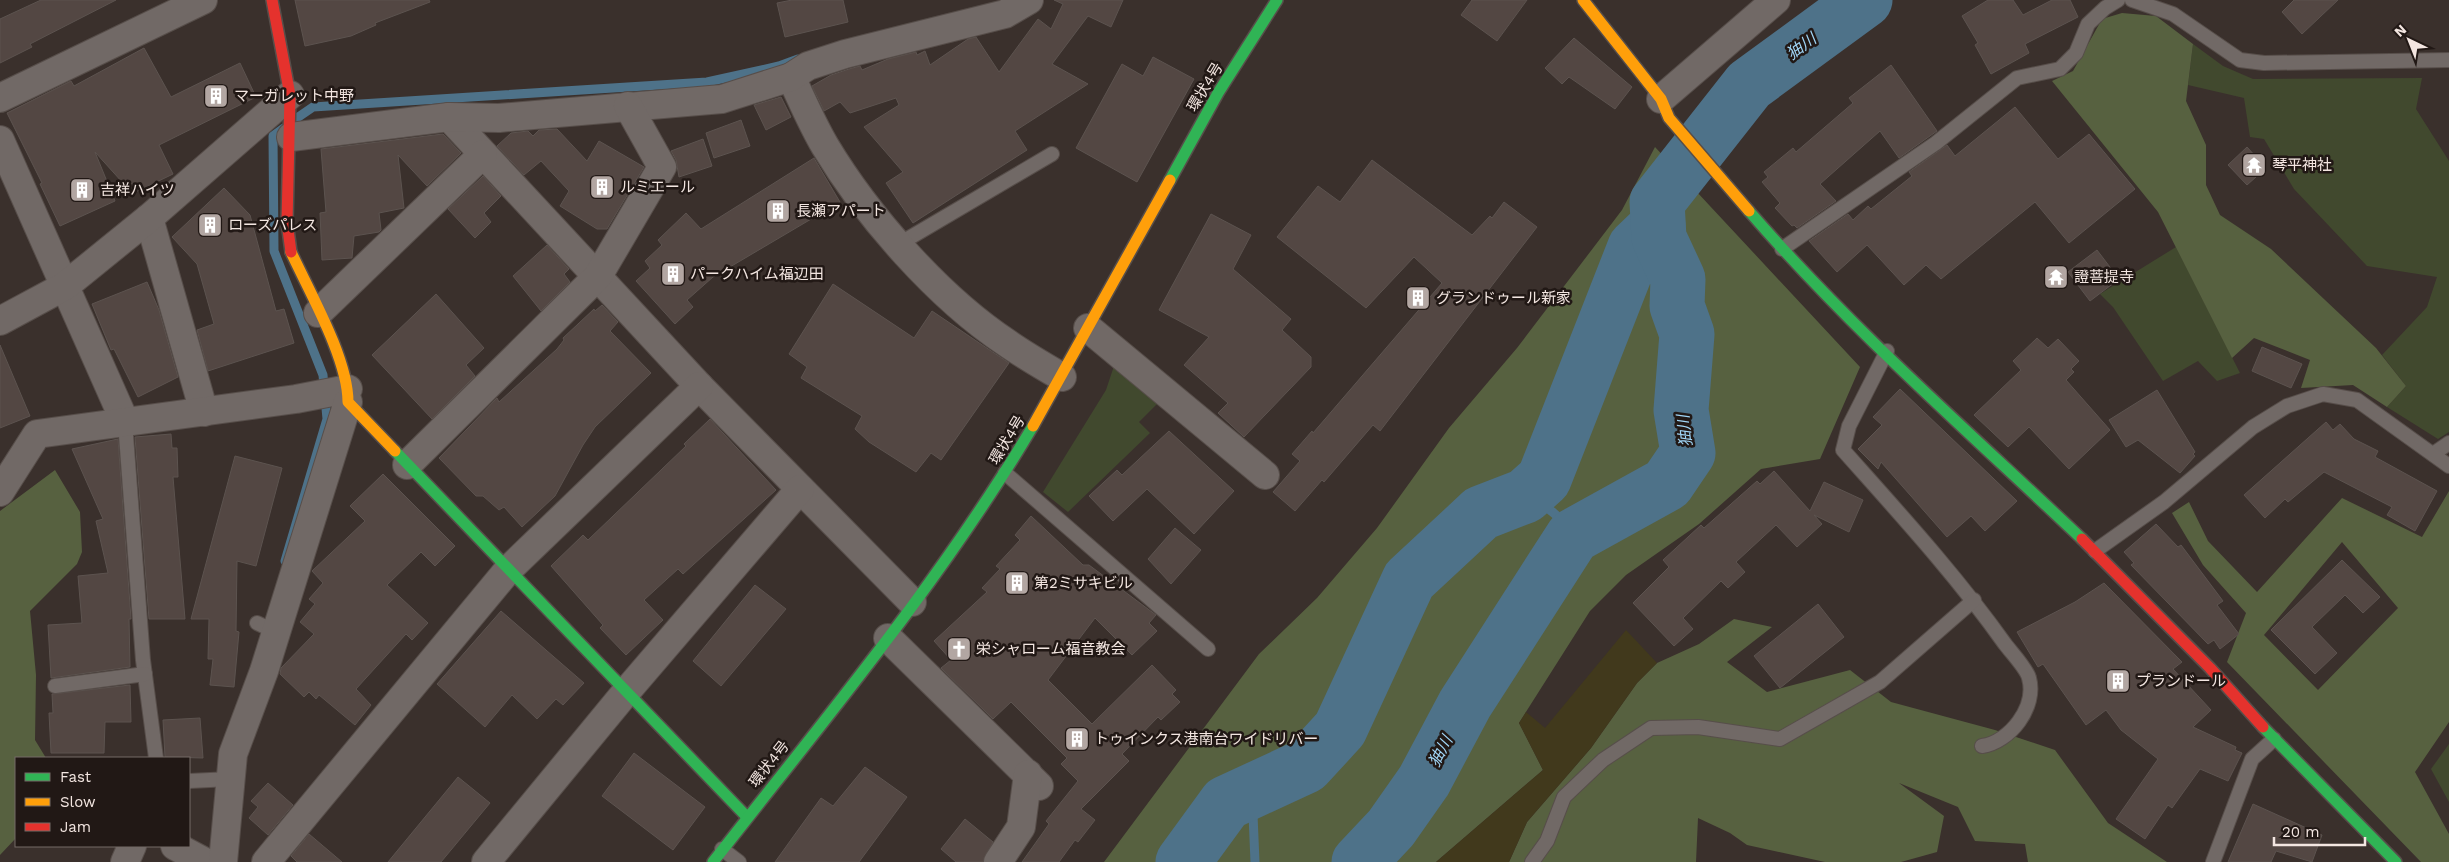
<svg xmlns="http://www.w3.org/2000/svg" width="2449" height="862" viewBox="0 0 2449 862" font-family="'Work Sans','Noto Sans JP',sans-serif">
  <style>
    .green { fill: #41492e }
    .forest { fill: #576140; fill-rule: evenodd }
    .sand { fill: #41391c }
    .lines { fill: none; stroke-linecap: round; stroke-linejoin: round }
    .stream { stroke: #4e7289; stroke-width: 9 }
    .river { stroke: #4e7289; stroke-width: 55 }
    .building { fill: #534743; stroke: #5c534f }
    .lane-casing { stroke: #574e4a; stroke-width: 16 }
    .street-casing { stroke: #574e4a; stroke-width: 30 }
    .fast-casing { stroke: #574e4a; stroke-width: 14 }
    .slow-casing { stroke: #574e4a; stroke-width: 14 }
    .jam-casing { stroke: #574e4a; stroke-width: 14 }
    .lane { stroke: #716966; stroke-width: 14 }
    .street { stroke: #716966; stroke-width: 28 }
    .fast { stroke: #30b455; stroke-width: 11 }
    .slow { stroke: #ff9f0a; stroke-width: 11 }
    .jam { stroke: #e5322d; stroke-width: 11 }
    .labels { text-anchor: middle; stroke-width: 5; stroke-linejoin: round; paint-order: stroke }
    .street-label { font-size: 15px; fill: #f3e6e1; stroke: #211815 }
    .poi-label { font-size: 15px; fill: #f3e6e1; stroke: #211815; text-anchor: start }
    .water-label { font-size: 16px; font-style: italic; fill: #a0d5f6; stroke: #211815 }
  </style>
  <rect width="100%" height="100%" fill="#3a302c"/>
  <g class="green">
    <path d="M2193 44 2223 66 2253 79 2422 78 2416 109 2449 161V432L2438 439 2387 407 2406 386 2382 355 2427 307 2437 277 2367 266 2294 189 2264 139 2250 137 2244 98 2188 85Z"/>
    <path d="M2176 247 2240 373 2217 381 2198 361 2163 381 2113 307 2100 294Z"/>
    <path d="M1115 363 1159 402 1139 422 1150 433 1068 512 1043 492 1106 390Z"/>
    <path d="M2449 744V802L2431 769Z"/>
  </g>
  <g class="forest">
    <path d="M2122 13 2156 16 2193 44 2186 101 2206 145V185L2220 215 2271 249 2376 348 2406 386 2387 407 2353 385 2301 388 2310 360 2254 338 2232 358 2158 212 2052 81 2073 71 2102 19Z"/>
    <path d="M1655 147 1860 367 1820 459 1761 469 1699 524 1626 575 1590 611 1519 723 1543 770 1436 862H1104L1259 654 1317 598 1377 528 1449 428 1517 348 1622 210Z"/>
    <path d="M55 470 80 512 82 552 77 564 30 611 36 675 35 740 46 758H16V838L0 855V511Z"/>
    <path d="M2449 491V722L2415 772 2449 834V862H2421L2227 662 2246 613 2203 565 2172 513 2189 502 2208 541 2257 592 2342 498 2422 537ZM2342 542 2398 608 2318 690 2264 635Z"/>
    <path d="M1734 619 1772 627 1727 662 1767 692 1850 670 1891 702 1995 730 2055 750 2108 823 2167 862H2028L2025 844 1975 841 1958 807 1899 783 1944 816 1937 852 1901 862H1825L1747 845 1730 833 1698 818 1696 862H1509L1527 822 1591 748 1637 683 1657 663 1699 644Z"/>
  </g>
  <path class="sand" d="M1626 630 1657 663 1637 683 1591 748 1527 822 1509 862H1436L1543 770 1519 723 1526 712 1545 728Z"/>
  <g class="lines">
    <g class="stream">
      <path d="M294 120 313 107 707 82 779 66 798 59"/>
      <path d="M284 128 273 136 274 251 323 375 327 419 285 561"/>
      <path d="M1525 496C1548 507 1559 514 1573 536"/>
      <path d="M1252 791 1255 862"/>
    </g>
    <g class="river">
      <path d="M1183 862 1226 803 1306 766 1340 729 1409 580 1481 513 1525 496 1544 479 1635 247 1658 225"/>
      <path d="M1359 862 1391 828 1424 781 1465 704 1573 536 1667 484 1688 453 1681 410 1687 334 1677 306 1678 279 1659 238 1657 202 1749 85 1865 0"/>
    </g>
  </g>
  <g class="building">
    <path d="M41 0H116L30 44 32 47 0 63V19Z"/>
    <path d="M295 0H429L430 2 375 23 376 25 351 36 305 46Z"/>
    <path d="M792 0H843L848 22 785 37 777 3Z"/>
    <path d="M1054 0H1123L1111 27 1088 16 1052 64 1088 84 1015 131 1027 150 913 223 886 183 903 172 864 127 899 105 896 98 850 113 840 102 824 111 812 86 831 75 849 69 860 66 862 70 888 59 916 52 917 55 925 51 930 65 968 39 976 37 999 72 1038 19 1051 29 1063 4Z"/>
    <path d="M1472 0H1527L1497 41 1461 15Z"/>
    <path d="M1988 0H2013L2023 15 2052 0H2070L2078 17 2025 44 2029 53 1991 74 1975 45 1978 43 1962 16Z"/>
    <path d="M2294 0H2338L2302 34 2282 12Z"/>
    <path d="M1574 38 1632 87 1615 109 1569 77 1562 84 1545 68Z"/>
    <path d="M144 48 171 97 240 63 256 97 159 145 173 174 140 190 132 193 95 152 115 201 60 226 40 184 42 183 7 113 71 81 74 86Z"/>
    <path d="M1153 57 1194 79 1137 182 1076 148 1122 64 1143 76Z"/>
    <path d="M1891 65 1937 131 1899 158 1880 131 1820 184 1836 201 1797 228 1794 225 1792 226 1775 208 1780 203 1762 182 1768 177 1764 172 1793 148 1796 152 1853 103 1849 98Z"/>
    <path d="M781 97 791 117 766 130 754 105Z"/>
    <path d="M2015 107 2058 159 2089 134 2135 189 2069 243 2035 202 1941 279 1926 265 1904 285 1867 245 1837 272 1809 241 1848 214 1853 220 1868 206 1871 209 1912 176 1909 172 1947 145 1955 156Z"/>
    <path d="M741 120 750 146 714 158 706 133Z"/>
    <path d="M557 129 587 161 599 141 644 167 607 229H597L560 206 569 191 541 161 524 175 497 146 511 133 528 131 533 136 539 130Z"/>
    <path d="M443 134 461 153 427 186 398 155 404 208 379 213 381 230 379 232 354 236 352 258 322 260 320 213 326 212 321 149Z"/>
    <path d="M703 139 712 166 679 177 676 160 671 151Z"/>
    <path d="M2247 147 2266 168 2247 185 2228 165Z"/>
    <path d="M814 158 840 202 713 277 687 300 693 307 675 324 636 281 650 268 645 261 662 245 658 240 686 213 701 229Z"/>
    <path d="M1372 160 1472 235 1490 216 1492 218 1504 202 1537 227 1380 431 1373 425 1324 482 1322 480 1295 511 1273 492 1300 461 1292 454 1312 431 1313 433 1442 283 1414 257 1366 308 1277 237 1318 186 1340 202Z"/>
    <path d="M483 176 501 196 484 213 491 222 475 238 448 209Z"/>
    <path d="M224 188 250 215 276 311 284 309 294 343 208 371 197 330 214 324 197 264 172 237Z"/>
    <path d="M1211 214 1251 235 1233 269 1291 319 1282 330 1311 357V367L1244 437 1218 413 1228 403 1184 365 1209 337 1159 310Z"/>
    <path d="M547 245 569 269 564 274 570 282 541 311 513 276Z"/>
    <path d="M2097 250 2119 279 2090 301 2068 272Z"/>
    <path d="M147 282 159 310 178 377 138 397 114 349 111 350 92 304Z"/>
    <path d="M833 284 914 338 932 311 1009 363 941 460 931 453 916 472 869 442 855 429 862 416 801 378 807 367 789 354Z"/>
    <path d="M436 294 484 348 466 365 475 376 432 419 372 355Z"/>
    <path d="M602 305 618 322 610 331 651 373 595 427 583 445 555 496 522 527 504 507 499 510 483 496H476L439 458 497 398 499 402 557 349 564 340 563 338 594 309 595 311Z"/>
    <path d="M2037 338 2048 348 2058 339 2079 361 2071 369 2074 372 2066 380 2110 430 2069 469 2029 427 2008 447 1974 415 2021 370 2013 361Z"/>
    <path d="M0 345 30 416 0 428Z"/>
    <path d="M2262 347 2302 364 2291 388 2252 371Z"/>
    <path d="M1900 389 2017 501 1985 531 1971 516 1947 537 1881 462 1878 469 1858 449 1882 425 1873 417Z"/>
    <path d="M2157 390 2195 452 2193 454 2195 456 2180 473 2138 440 2126 447 2109 420Z"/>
    <path d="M710 419 776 490 683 574 678 569 644 600 663 620 626 655 600 628 603 625 551 566 583 535 588 540 686 446 684 444Z"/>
    <path d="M2326 422 2333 430 2340 424 2354 439 2378 451 2375 457 2437 491 2415 531 2387 515 2392 507 2324 472 2288 502 2285 499 2265 518 2244 495Z"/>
    <path d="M1169 431 1234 491 1194 534 1147 489 1113 521 1089 496 1117 470 1122 475Z"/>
    <path d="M171 434 172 448H177L178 477H173L185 619H149L135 437Z"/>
    <path d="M118 439 131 619H129L130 667 51 678 48 625 82 623 78 576 108 573 96 521 103 519 72 449Z"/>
    <path d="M235 456 282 468 256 566 237 561 236 631 239 632 234 687 210 685 213 659H208L209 619H191Z"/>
    <path d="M1774 471 1810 511 1824 482 1863 500 1849 532 1814 515 1822 524 1797 547 1776 525 1736 562 1745 572 1728 588 1721 581 1683 618 1693 629 1674 646 1633 603 1669 567 1663 560 1701 525 1704 528 1757 481 1760 484Z"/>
    <path d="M383 474 455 546 435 566 421 552 387 585 428 623 412 640 406 634 356 689 371 705 355 725 319 695 316 699 309 692 304 697 280 674 281 668 314 634 300 622 315 604 309 599 323 583 312 571 365 521 350 506Z"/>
    <path d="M1031 516 1083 565H1089L1156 615 1149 623 1157 631 1132 655 1095 618 1048 680 1092 724 1152 665 1176 690 1172 694 1180 702 1161 720 1158 717 1122 754 1129 761 1081 809 1095 820 1078 842 1075 840 1059 862H1022L1049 824 1046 821 1078 781 1061 764 1067 758 1011 702 993 719 941 668 951 660 934 641 987 592 982 588 1000 569 996 566 1020 540 1015 535Z"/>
    <path d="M2156 524 2178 547 2181 545 2223 601 2217 605 2239 634 2220 649 2214 640 2208 644 2131 565 2134 563 2124 552Z"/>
    <path d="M1175 528 1201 550 1171 584 1148 559Z"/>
    <path d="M2342 560 2380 597 2363 613 2345 595 2312 627 2337 653 2315 674 2271 630Z"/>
    <path d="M2104 583 2182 662 2173 669 2211 710 2193 727 2236 747 2235 750 2242 753 2228 781 2200 769 2172 808 2168 805 2145 839 2116 819 2158 759 2121 730 2106 710 2086 725 2043 664 2038 667 2017 632 2075 602Z"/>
    <path d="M755 585 786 609 721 686 693 661Z"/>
    <path d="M1818 604 1844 637 1780 688 1754 656Z"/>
    <path d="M501 611 584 683 563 705 556 699 537 719 512 695 485 727 437 684Z"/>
    <path d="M130 685 131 722H105L104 753H51L49 713H53L52 694Z"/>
    <path d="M200 718 203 758 165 757 163 720Z"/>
    <path d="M634 753 705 807 673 850 602 796Z"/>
    <path d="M865 767 907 797 859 862H775L821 798 833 806Z"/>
    <path d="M458 777 490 803 441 862H388Z"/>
    <path d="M268 783 293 805 268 835 249 818 258 807 251 801Z"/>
    <path d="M2253 804 2322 835 2312 862 2276 851 2271 862H2228Z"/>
    <path d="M965 819 993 842 983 862H956L941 849Z"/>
    <path d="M309 834 342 862H297L291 856Z"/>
  </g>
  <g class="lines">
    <defs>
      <g id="lane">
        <path d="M2132 0 2173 14 2240 60 2264 63 2449 60"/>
        <path d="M899 244 1052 154"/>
        <path d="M1782 249 1936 143 2017 78 2060 69 2076 53 2088 24 2105 8 2118 0"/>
        <path d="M1887 351 1849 426 1843 450C1899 513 1956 575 2005 644 2011 652 2027 669 2029 678 2037 707 2010 742 1982 746"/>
        <path d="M125 422 143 660 156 758"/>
        <path d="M2433 454 2449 443"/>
        <path d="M1005 473 1208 649"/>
        <path d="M2095 551 2164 502 2253 427 2287 406 2323 394 2357 400 2449 466"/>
        <path d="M257 623 276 632"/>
        <path d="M55 686 145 674"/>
        <path d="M189 781 231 779"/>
        <path d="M722 849 739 862"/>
        <path d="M1532 862 1547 841 1564 797 1603 760 1651 728 1698 727 1780 739 1880 682 1974 600"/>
        <path d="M2213 862 2252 759 2274 739"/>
      </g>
      <g id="street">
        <path d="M791 77C802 100 812 124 825 146 867 216 938 297 1007 343 1024 355 1043 366 1062 377"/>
        <path d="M0 98 203 0"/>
        <path d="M1661 99 1776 0"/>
        <path d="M449 117 699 386 912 602"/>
        <path d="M291 137 449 117 499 118 722 99 791 77 808 66 845 54 1005 14 1029 0"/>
        <path d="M0 140 125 422"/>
        <path d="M149 218 204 412"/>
        <path d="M318 313 483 154"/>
        <path d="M0 321 65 286 149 218 290 95"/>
        <path d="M1088 328 1265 475"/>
        <path d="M407 465 598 276 662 167 628 106"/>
        <path d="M0 492 37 434 296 399 348 389"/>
        <path d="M888 638 1039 786"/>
        <path d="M175 846 205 862"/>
        <path d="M125 862 132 846"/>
        <path d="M223 862 233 754 264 671 348 402"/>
        <path d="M266 862 508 570 699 386"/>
        <path d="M486 862 626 692 800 489"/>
        <path d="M998 862 1021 827 1028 774"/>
      </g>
      <g id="fast">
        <path d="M1170 180 1218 93 1277 0"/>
        <path d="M1749 211C1851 329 1969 432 2082 539"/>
        <path d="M395 451 747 817"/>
        <path d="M2263 727 2396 862"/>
        <path d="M713 862C824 720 941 581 1033 426"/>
      </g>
      <g id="slow">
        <path d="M1583 0 1661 99 1669 118 1749 211"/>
        <path d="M291 252C310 293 348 359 348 402L395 451"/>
        <path d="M1033 426 1170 180"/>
      </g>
      <g id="jam">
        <path d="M272 0 290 95 287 222 291 252"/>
        <path d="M2082 539 2210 668 2263 727"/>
      </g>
    </defs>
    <use href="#lane" class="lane-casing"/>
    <use href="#street" class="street-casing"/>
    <use href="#fast" class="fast-casing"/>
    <use href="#slow" class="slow-casing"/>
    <use href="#jam" class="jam-casing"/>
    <use href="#lane" class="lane"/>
    <use href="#street" class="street"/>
    <use href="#fast" class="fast"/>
    <use href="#slow" class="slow"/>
    <use href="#jam" class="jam"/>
  </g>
  <defs>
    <symbol id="building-square" viewBox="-11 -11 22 22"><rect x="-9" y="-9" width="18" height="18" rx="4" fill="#b2a6a2" stroke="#211815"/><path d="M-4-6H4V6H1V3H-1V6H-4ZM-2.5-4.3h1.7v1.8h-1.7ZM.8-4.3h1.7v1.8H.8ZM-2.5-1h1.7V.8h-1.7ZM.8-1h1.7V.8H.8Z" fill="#fff"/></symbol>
    <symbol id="temple-square" viewBox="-11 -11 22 22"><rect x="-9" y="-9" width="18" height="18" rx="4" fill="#b2a6a2" stroke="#211815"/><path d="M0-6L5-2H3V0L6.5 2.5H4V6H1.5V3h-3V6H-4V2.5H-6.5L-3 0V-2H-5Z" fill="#fff"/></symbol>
    <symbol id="church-square" viewBox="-11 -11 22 22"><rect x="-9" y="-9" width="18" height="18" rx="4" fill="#b2a6a2" stroke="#211815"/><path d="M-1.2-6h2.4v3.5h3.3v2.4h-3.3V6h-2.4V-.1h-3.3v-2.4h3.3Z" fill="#fff"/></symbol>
  </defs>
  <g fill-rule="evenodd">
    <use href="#building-square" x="202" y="82" width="28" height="28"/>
    <use href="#temple-square" x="2240" y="151" width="28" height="28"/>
    <use href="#building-square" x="588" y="173" width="28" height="28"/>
    <use href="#building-square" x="68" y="176" width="28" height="28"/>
    <use href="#building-square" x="764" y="197" width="28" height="28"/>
    <use href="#building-square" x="196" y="211" width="28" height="28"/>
    <use href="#building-square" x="659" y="260" width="28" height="28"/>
    <use href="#temple-square" x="2042" y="263" width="28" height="28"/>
    <use href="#building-square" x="1404" y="284" width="28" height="28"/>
    <use href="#building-square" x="1003" y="569" width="28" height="28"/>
    <use href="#church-square" x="945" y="635" width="28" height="28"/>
    <use href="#building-square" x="2104" y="667" width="28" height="28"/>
    <use href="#building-square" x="1063" y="725" width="28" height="28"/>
  </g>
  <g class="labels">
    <g class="street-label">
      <text transform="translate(1205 87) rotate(-59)" y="5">環状4号</text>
      <text transform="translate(1007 440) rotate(-59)" y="5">環状4号</text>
      <text transform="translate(769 764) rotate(-52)" y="5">環状4号</text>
    </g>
    <g class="poi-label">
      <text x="234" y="101">マーガレット中野</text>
      <text x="2272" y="170">琴平神社</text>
      <text x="620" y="192">ルミエール</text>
      <text x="100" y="195">吉祥ハイツ</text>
      <text x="796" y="216">長瀬アパート</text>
      <text x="228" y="230">ローズパレス</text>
      <text x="690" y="279">パークハイム福辺田</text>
      <text x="2074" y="282">證菩提寺</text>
      <text x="1436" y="303">グランドゥール新家</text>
      <text x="1034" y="588">第2ミサキビル</text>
      <text x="976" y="654">栄シャローム福音教会</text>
      <text x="2136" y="686">プランドール</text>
      <text x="1094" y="744">トゥインクス港南台ワイドリバー</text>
    </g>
    <g class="water-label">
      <text transform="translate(1801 46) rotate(-36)" y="6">㹨川</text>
      <text transform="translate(1684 431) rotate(-96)" y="6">㹨川</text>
      <text transform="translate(1440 751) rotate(-62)" y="6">㹨川</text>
    </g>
  </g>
  <rect x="15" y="757" width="175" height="90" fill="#211815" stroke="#756a67"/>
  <rect x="25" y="773" width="25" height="8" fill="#30b455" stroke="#756a67"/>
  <text x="60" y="782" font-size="15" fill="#f3e6e1">Fast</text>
  <rect x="25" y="798" width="25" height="8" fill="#ff9f0a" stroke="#756a67"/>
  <text x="60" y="807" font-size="15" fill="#f3e6e1">Slow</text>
  <rect x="25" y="823" width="25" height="8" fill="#e5322d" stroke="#756a67"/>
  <text x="60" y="832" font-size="15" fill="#f3e6e1">Jam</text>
  <g transform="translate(2409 40) rotate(317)" stroke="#211815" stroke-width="4" paint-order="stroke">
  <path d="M0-4L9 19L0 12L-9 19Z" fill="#f3e6e1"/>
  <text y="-8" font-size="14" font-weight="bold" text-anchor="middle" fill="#f3e6e1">N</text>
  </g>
  <path d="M2274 837v8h91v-8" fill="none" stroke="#f3e6e1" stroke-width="2.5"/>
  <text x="2282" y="837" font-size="15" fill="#f3e6e1" stroke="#211815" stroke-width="4" paint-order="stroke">20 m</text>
</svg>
